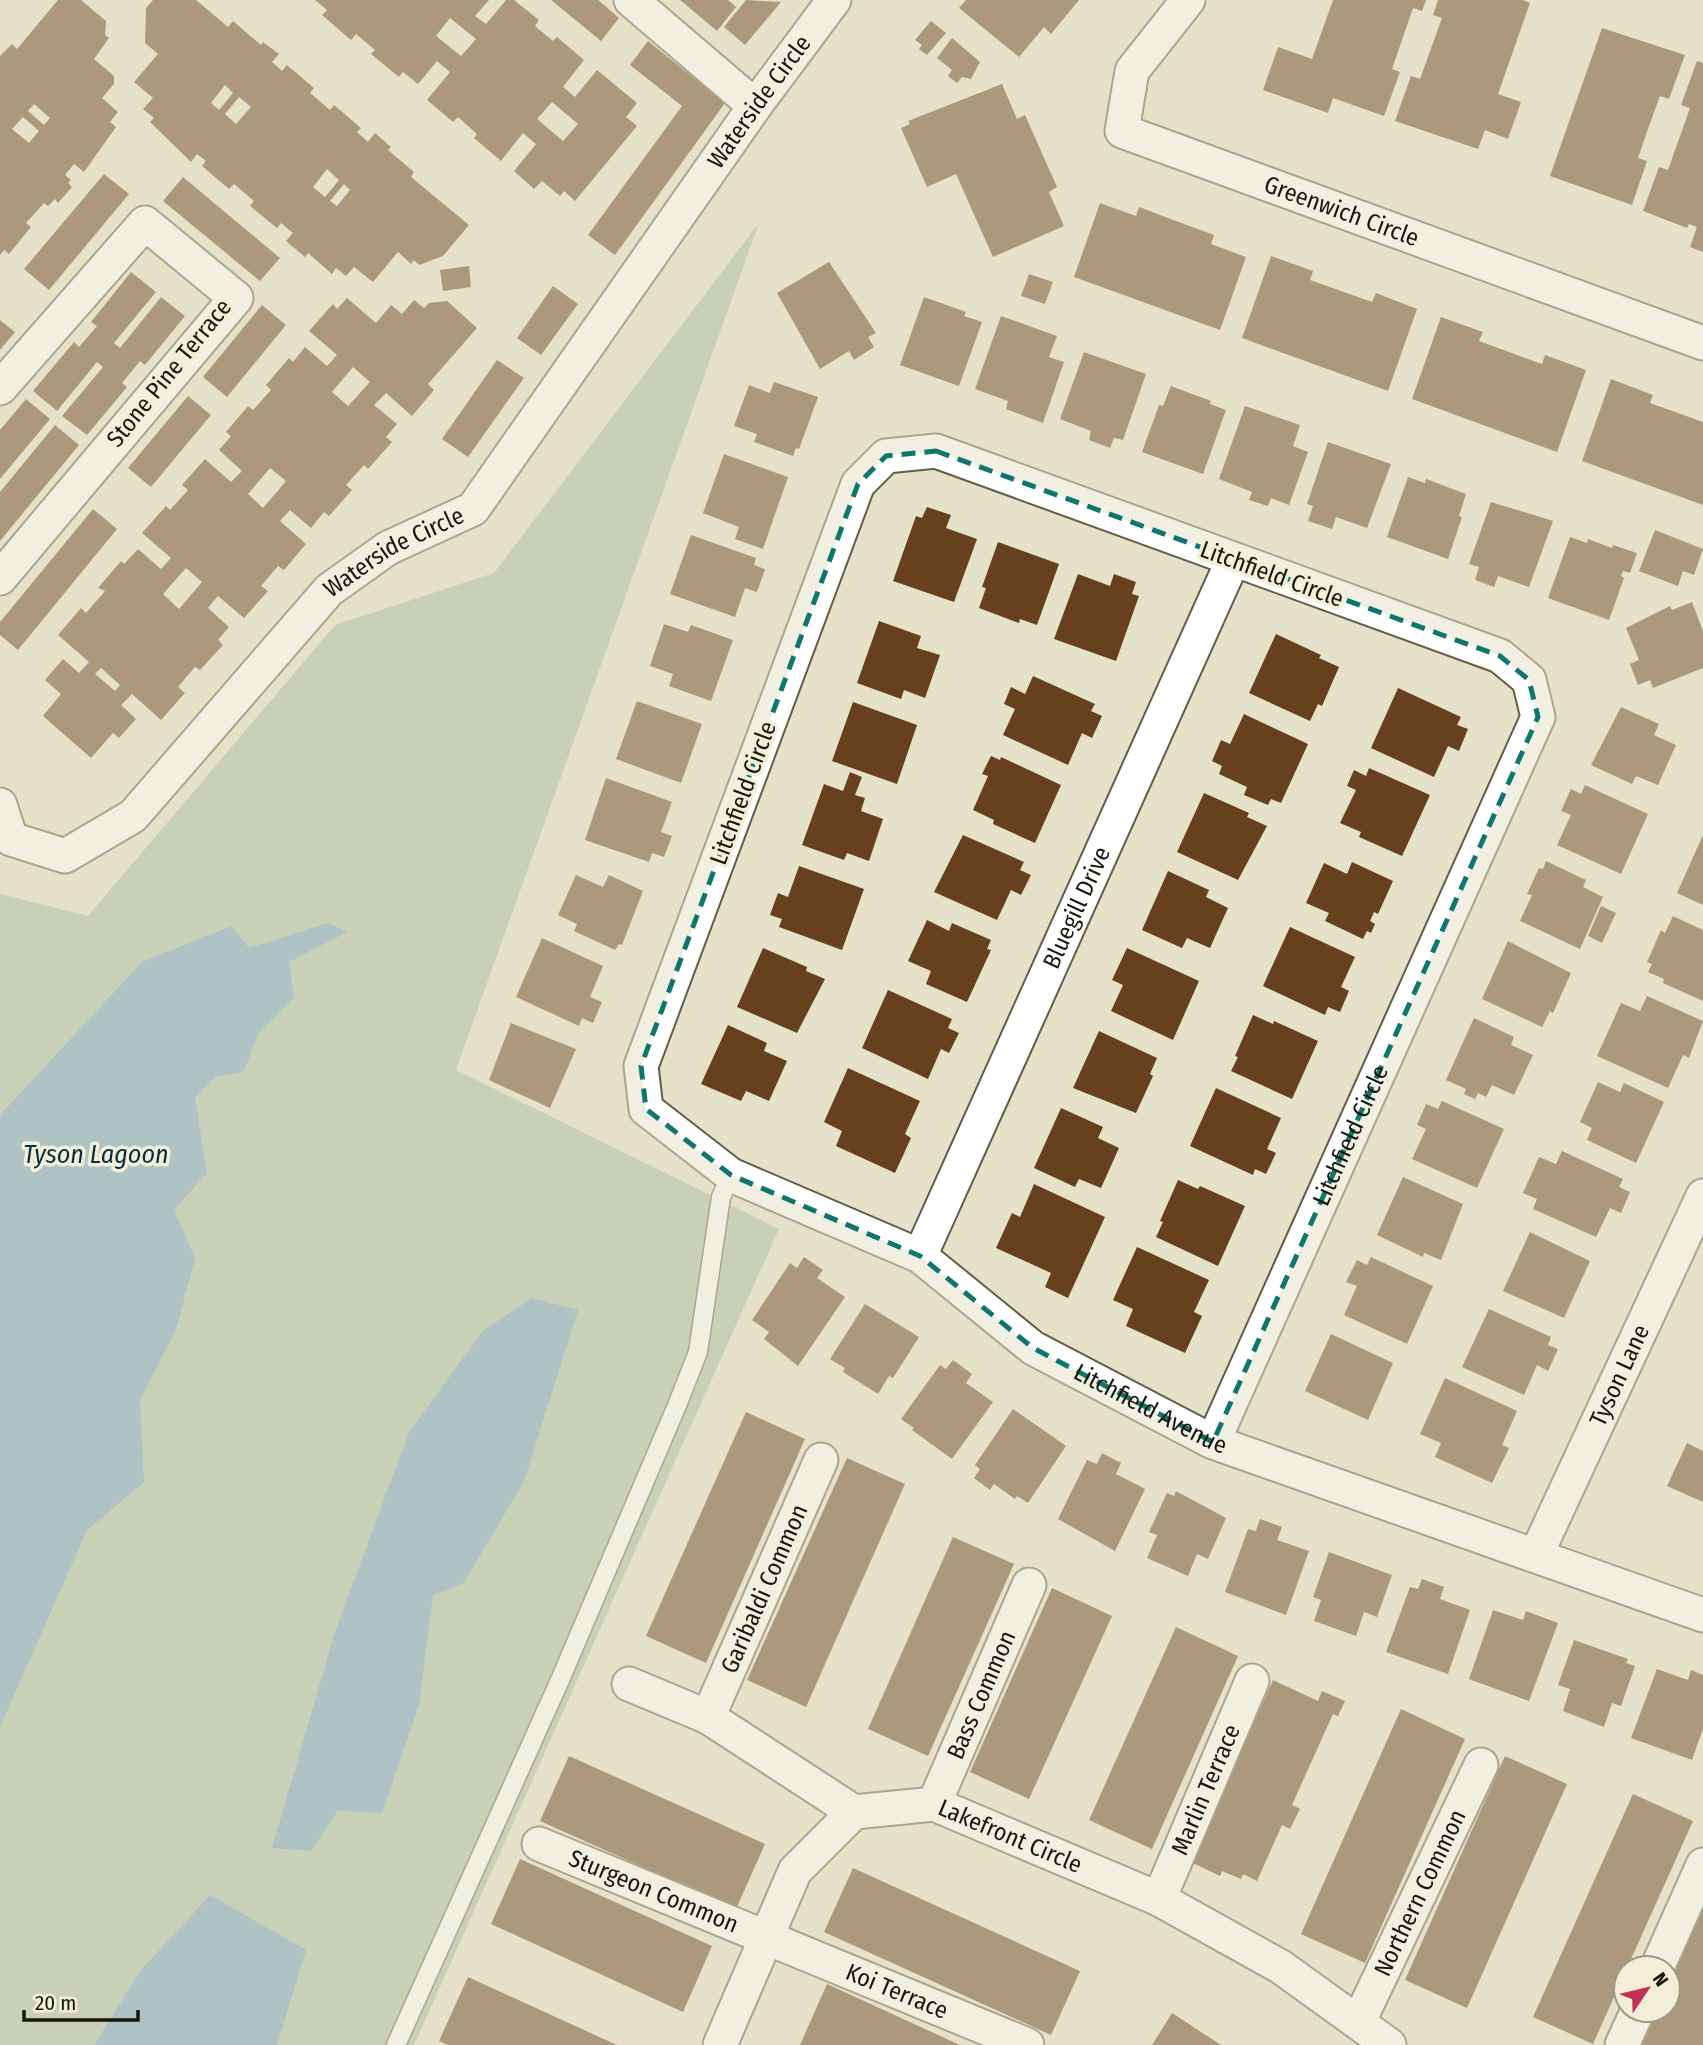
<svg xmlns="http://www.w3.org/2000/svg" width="1703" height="2045" viewBox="0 0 1703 2045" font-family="'Fira Sans Condensed',sans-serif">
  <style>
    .green { fill: #a4bca2 }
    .water { fill: #6e9cbf }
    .building { fill: #67411d; fill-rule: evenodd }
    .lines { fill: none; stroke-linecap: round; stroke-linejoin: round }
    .service-casing { stroke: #615d48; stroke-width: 21 }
    .minor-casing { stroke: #615d48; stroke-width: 37 }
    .service { stroke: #fff; stroke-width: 18 }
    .minor { stroke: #fff; stroke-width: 33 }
    .marked { fill: none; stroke: #0f766e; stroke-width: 5; stroke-dasharray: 14 9; stroke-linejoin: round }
    .labels { text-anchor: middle; stroke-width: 7; stroke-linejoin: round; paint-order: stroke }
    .street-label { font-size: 24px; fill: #18160d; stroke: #f3efd6 }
    .water-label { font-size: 26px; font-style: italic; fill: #072d46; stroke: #f3efd6 }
  </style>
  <rect width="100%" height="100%" fill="#e6e2c9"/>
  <path class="green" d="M759 223 456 1070 779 1229 414 2045H0V894L88 916 335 625 494 573Z"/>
  <g class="water">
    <path d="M328 923 347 932 289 962 294 997 258 1034 244 1071 216 1077 195 1097 207 1173 174 1210 195 1258 176 1330 140 1400 144 1482 87 1530 0 1727V1115L142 962 232 926 249 948Z"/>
    <path d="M532 1298 578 1310 524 1481 464 1583 433 1595 419 1705 382 1813 338 1811 311 1851 272 1848 335 1632 409 1432 483 1331Z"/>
    <path d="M210 1895 306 1950 277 2045H94L141 1970Z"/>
  </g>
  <g class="building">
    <path d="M58 0H81L106 21 105 35 109 38 94 59 114 76V84L102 98 118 112 110 122 116 127 84 172 74 164 65 175 71 180 68 183 72 187 58 203 55 199 48 206 44 203 26 223 31 227 9 254 4 250 0 255V56L12 44 17 49ZM34 104 50 118 44 125 28 111ZM23 117 39 131 29 143 12 129Z"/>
    <path d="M153 0H196L228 27 233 21 261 45 263 42 279 54 272 62 282 71 287 65 314 88 310 93 330 110 334 105 361 128 357 132 368 142 375 133 391 147 388 150 414 172 411 177 469 225 443 256 419 265 414 260 411 264 398 252 373 282 354 267 346 276 336 268 332 274 308 253 305 257 286 241 293 233 281 223 277 228 250 206 254 201 234 184 229 189 202 166 206 161 197 154 191 162 150 122 154 118 143 109 153 98 134 82 158 54 145 43 146 8ZM225 85 233 93 219 110 211 103ZM239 97 251 107 236 124 225 114ZM327 169 339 180 325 197 313 187ZM344 184 350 190 337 206 330 201Z"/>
    <path d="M315 0H489L475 16 486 24 506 0H514L539 20 535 26 553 41 557 37 584 60 563 87 575 97 597 70 637 103 626 117 637 126 575 201 564 191 560 196 542 181 534 189 514 171 536 144 523 133 501 161 474 138 477 134 458 117 453 122 427 100 450 72 437 61 418 84 403 72 399 77 371 54 375 50 356 34 351 40 322 15 327 10ZM450 18 476 39 461 56 436 36ZM552 102 578 124 563 141 537 119Z"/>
    <path d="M551 0H598L619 18 601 41Z"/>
    <path d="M680 0H728L736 7 717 31Z"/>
    <path d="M746 0 781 2 745 45 724 27Z"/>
    <path d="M966 0H1079L1051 34 1044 27 1019 57 959 8Z"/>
    <path d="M1333 0H1426L1422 11 1413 8 1392 69 1400 72 1384 116 1333 98 1328 113 1263 90 1278 47 1312 59Z"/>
    <path d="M1438 0H1523L1530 3 1498 94 1521 102 1508 139 1485 130 1478 149 1395 121 1411 76 1420 79 1442 18 1433 15Z"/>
    <path d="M931 21 946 33 927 55 919 49 922 45 915 40Z"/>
    <path d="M1602 28 1685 55 1669 99 1660 96 1649 126 1638 158 1647 161 1632 205 1550 176Z"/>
    <path d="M952 38 980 62 971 79 962 77 957 83 948 76 952 70 937 58Z"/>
    <path d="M648 41 725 103 615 255 588 235 682 106 630 65Z"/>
    <path d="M1697 61 1703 63V252L1690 247 1697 227 1689 224 1687 228 1643 211 1659 167 1668 170 1690 108 1681 105Z"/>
    <path d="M1002 84 1017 119 1025 115 1057 187 1049 192 1064 226 993 257 956 174 927 187 901 128 910 124 908 121Z"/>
    <path d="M104 174 129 194 49 290 24 269Z"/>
    <path d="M183 177 280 258 260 281 163 201Z"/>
    <path d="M1100 203 1136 216 1139 207 1176 221 1214 235 1211 244 1246 257 1220 330 1074 277Z"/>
    <path d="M1271 256 1313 271 1310 280 1372 302 1376 293 1417 309 1388 391 1242 338Z"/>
    <path d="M829 262 876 333 868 337 874 347 854 360 849 351 820 369 777 293Z"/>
    <path d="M469 266 471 287 443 291 440 270Z"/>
    <path d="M131 272 156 292 114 343 120 348 161 297 185 316 145 365 140 361 122 383 127 387 87 435 62 416 103 367 97 362 57 411 33 391 74 342 79 347 97 326 91 322Z"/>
    <path d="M1029 274 1053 282 1045 304 1021 296Z"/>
    <path d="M553 286 578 304 541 355 517 338Z"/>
    <path d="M924 297 966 312 964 316 982 322 959 386 900 365Z"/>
    <path d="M347 298 376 323 391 305 402 314 414 300 424 308 429 303 447 301 477 328 428 384 434 390 412 416 386 393 374 405 397 424 386 437 392 442 368 469 364 465 346 485 352 490 329 516 324 512 311 528 290 510 280 521 306 544 284 570 278 566 261 586 268 591 244 618 218 596 208 608 229 627 218 640 223 645 200 670 195 667 178 687 185 693 161 720 132 694 121 705 136 719 119 738 113 733 91 758 43 716 61 694 45 680 63 659 79 673 89 662 58 635 81 608 86 613 105 591 98 588 121 561 124 564 138 549 161 569 171 558 142 533 166 506 170 510 188 490 182 485 205 459 231 482 242 471 219 450 231 436 226 432 248 406 253 410 271 390 266 385 289 358 293 362 305 347 327 366 337 355 309 331 333 304 337 309ZM353 367 370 382 348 406 332 392ZM270 468 286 481 263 508 248 494ZM186 568 202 582 179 609 163 594ZM101 668 120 685 115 691 95 674Z"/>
    <path d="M262 305 286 325 227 397 203 377Z"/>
    <path d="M1001 316 1057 336 1049 357 1064 362 1043 423 1006 409 1008 401 975 389Z"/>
    <path d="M1441 317 1483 332 1479 341 1542 364 1545 355 1586 370 1557 452 1412 399Z"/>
    <path d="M0 320 15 332 0 350Z"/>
    <path d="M1084 352 1146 374 1123 440 1114 438 1110 448 1089 440 1091 431 1060 419Z"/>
    <path d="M497 360 524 378 468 457 442 439Z"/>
    <path d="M1611 379 1653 395 1650 403 1703 422V505L1582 461Z"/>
    <path d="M774 382 818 397 799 449 796 448 793 456 754 442 757 434 734 426 749 385 770 393Z"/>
    <path d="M1171 386 1211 401 1210 404 1226 410 1203 474 1142 452 1159 405 1163 406Z"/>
    <path d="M188 396 211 415 151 487 128 468Z"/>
    <path d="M26 399 50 419 0 479V430Z"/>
    <path d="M1245 406 1300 425 1293 446 1308 452 1289 505 1271 498 1268 506 1249 500 1252 492 1219 479Z"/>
    <path d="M55 425 79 445 0 541V492Z"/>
    <path d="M1328 442 1391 464 1367 528 1336 517 1332 529 1308 521 1313 506 1307 504Z"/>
    <path d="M724 454 788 477 763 549 735 539 739 527 703 513Z"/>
    <path d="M1408 477 1425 483 1426 479 1466 494 1459 516 1462 517 1448 559 1387 537Z"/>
    <path d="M1491 502 1553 521 1529 587 1498 576 1494 587 1475 580 1479 567 1469 564Z"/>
    <path d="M927 507 951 515 946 528 977 539 954 602 893 581 916 516 922 518Z"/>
    <path d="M93 509 117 529 18 650 0 635V622Z"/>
    <path d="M1655 530 1703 549 1694 575 1683 571 1678 586 1639 571Z"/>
    <path d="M691 535 756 558 754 565 765 569 757 592 745 588 735 617 670 594Z"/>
    <path d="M1570 537 1587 543 1588 539 1612 548 1613 545 1637 553 1630 573 1623 571 1621 576 1624 578 1609 620 1548 598Z"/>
    <path d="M998 542 1059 564 1037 625 1020 619 1019 623 979 608 986 588 982 587Z"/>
    <path d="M1078 574 1110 586 1114 574 1136 582 1132 594 1139 596 1116 661 1054 639Z"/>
    <path d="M1692 602 1703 631V668L1653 688 1650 680 1638 685 1630 664 1639 660 1626 628 1670 606 1672 610Z"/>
    <path d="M879 621 921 636 917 648 940 655 925 698 904 690 901 699 857 683Z"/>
    <path d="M664 624 688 632 691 625 733 640 711 701 669 686 673 674 650 666Z"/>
    <path d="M1276 634 1321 655 1319 658 1339 667 1322 706 1318 704 1310 721 1249 693Z"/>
    <path d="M1033 676 1095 704 1091 711 1102 716 1092 738 1082 733 1068 765 1003 735 1015 709 1004 704 1011 687 1025 694Z"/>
    <path d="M1398 688 1461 717 1457 725 1468 729 1459 751 1448 746 1434 777 1371 748Z"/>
    <path d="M637 701 702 724 681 783 616 759Z"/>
    <path d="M853 702 917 725 897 784 832 761Z"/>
    <path d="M1621 707 1659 724 1654 735 1676 745 1658 785 1636 776 1632 784 1591 765Z"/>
    <path d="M1244 714 1308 744 1281 803 1271 799 1268 805 1244 795 1247 787 1219 774 1222 766 1212 761 1221 740 1230 744Z"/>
    <path d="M991 756 1000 760 1001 757 1061 785 1035 843 993 824 994 820 973 810 988 776 982 774Z"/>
    <path d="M1369 768 1430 795 1402 856 1359 837 1361 832 1340 823 1356 790 1347 786 1354 770 1366 776Z"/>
    <path d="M850 772 862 777 855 795 865 798 861 811 883 819 869 861 847 853 844 860 802 845 824 784 843 791Z"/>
    <path d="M606 778 672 802 661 832 672 836 664 857 652 853 649 862 585 840Z"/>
    <path d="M1585 785 1648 814 1621 874 1557 845 1571 815 1561 811 1571 789 1581 794Z"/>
    <path d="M1204 793 1249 813 1247 817 1267 826 1238 880 1177 852Z"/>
    <path d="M963 835 1024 862 1020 870 1031 875 1021 895 1011 890 997 920 934 892Z"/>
    <path d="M1703 835V905L1677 893Z"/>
    <path d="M1546 861 1586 880 1583 887 1603 897 1580 949 1520 921 1532 895 1527 894 1539 868 1543 869Z"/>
    <path d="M1352 862 1393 881 1378 914 1374 912 1370 921 1375 924 1371 933 1367 931 1363 939 1325 921 1329 913 1306 903 1324 863 1347 874Z"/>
    <path d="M799 866 864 889 842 950 779 927 782 919 770 915 778 893 788 897Z"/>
    <path d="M1168 871 1209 890 1206 897 1228 908 1210 948 1187 938 1182 948 1142 930Z"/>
    <path d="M576 875 603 887 609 875 643 891 622 945 619 944 615 950 574 931 577 924 558 915Z"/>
    <path d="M1601 906 1616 913 1602 943 1588 936Z"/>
    <path d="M1673 916 1703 930V1001L1663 983 1664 979 1648 972 1652 964 1647 962 1661 930 1665 933Z"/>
    <path d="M927 920 949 931 952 923 991 940 987 949 991 950 967 1002 926 984 931 971 908 961Z"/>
    <path d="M1290 927 1355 957 1341 987 1349 991 1340 1012 1328 1007 1325 1015 1263 986Z"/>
    <path d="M542 938 603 966 590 997 602 1002 593 1023 582 1018 579 1026 516 997Z"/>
    <path d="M1508 941 1571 973 1553 1013 1550 1011 1542 1027 1482 999Z"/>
    <path d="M763 948 807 967 806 971 825 979 797 1033 737 1007Z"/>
    <path d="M1127 948 1199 981 1173 1040 1111 1011 1123 985 1112 980Z"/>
    <path d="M888 990 952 1019 948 1028 959 1033 949 1053 941 1049 928 1079 862 1048Z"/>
    <path d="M1647 996 1703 1021 1689 1058 1683 1055 1668 1088 1597 1056 1621 1003 1640 1011Z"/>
    <path d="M1253 1015 1273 1024 1274 1021 1318 1041 1292 1099 1231 1071 1238 1057 1235 1056Z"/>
    <path d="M1474 1018 1514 1037 1511 1045 1533 1055 1514 1095 1492 1085 1486 1097 1478 1093 1475 1099 1464 1094 1466 1089 1446 1080Z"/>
    <path d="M511 1023 576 1049 550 1108 489 1080Z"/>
    <path d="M728 1025 767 1043 764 1051 787 1061 769 1101 746 1091 741 1101 701 1084Z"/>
    <path d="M1099 1031 1157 1058 1150 1074 1153 1076 1136 1113 1073 1088Z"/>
    <path d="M848 1068 920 1101 905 1134 911 1138 895 1173 836 1146 842 1131 824 1122Z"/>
    <path d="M1598 1082 1620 1092 1624 1083 1664 1102 1636 1163 1587 1140 1592 1128 1580 1122Z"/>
    <path d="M1216 1088 1281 1118 1267 1149 1276 1153 1266 1174 1255 1169 1253 1175 1190 1146Z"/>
    <path d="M1442 1101 1504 1129 1477 1188 1412 1159 1426 1129 1417 1125 1426 1104 1438 1109Z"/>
    <path d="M1061 1108 1103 1127 1098 1138 1119 1148 1101 1188 1079 1179 1075 1187 1034 1168Z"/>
    <path d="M1562 1151 1623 1179 1619 1187 1630 1192 1621 1213 1610 1208 1596 1237 1533 1209 1537 1199 1523 1193 1539 1157 1556 1164Z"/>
    <path d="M1403 1177 1463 1204 1441 1260 1424 1253 1423 1257 1377 1235Z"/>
    <path d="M1178 1180 1198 1189 1200 1186 1245 1206 1218 1266 1156 1237 1163 1222 1160 1221Z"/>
    <path d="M1034 1184 1105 1217 1068 1298 1045 1287 1051 1273 996 1248 1012 1213 1020 1217Z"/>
    <path d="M1530 1232 1590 1261 1564 1318 1503 1291Z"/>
    <path d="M1137 1247 1209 1280 1194 1312 1202 1316 1185 1353 1126 1326 1133 1309 1113 1300Z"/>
    <path d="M804 1257 823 1270 817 1278 845 1297 798 1366 764 1339 769 1332 752 1320 790 1263 797 1268Z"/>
    <path d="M1371 1257 1433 1286 1407 1344 1344 1315 1357 1286 1346 1282 1357 1260 1367 1265Z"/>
    <path d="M865 1304 919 1337 893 1378 889 1376 878 1394 843 1372 845 1368 830 1359Z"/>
    <path d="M1489 1309 1551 1337 1548 1345 1558 1349 1548 1371 1537 1365 1524 1395 1462 1367Z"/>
    <path d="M1331 1334 1393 1363 1368 1420 1305 1391Z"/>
    <path d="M953 1360 972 1374 966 1383 993 1402 952 1459 912 1430 914 1428 901 1419 940 1365 946 1369Z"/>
    <path d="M1445 1378 1517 1411 1502 1445 1509 1448 1492 1483 1435 1457 1441 1443 1420 1434Z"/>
    <path d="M1013 1409 1066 1446 1028 1503 1017 1496 1015 1499 994 1484 990 1490 974 1478 980 1469 975 1465Z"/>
    <path d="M746 1412 805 1439 706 1663 646 1636Z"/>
    <path d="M1687 1443 1703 1451V1502L1667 1486Z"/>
    <path d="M1102 1453 1121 1463 1116 1474 1145 1489 1115 1551 1058 1519 1087 1460 1097 1464Z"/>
    <path d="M847 1458 905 1484 806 1707 747 1680Z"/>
    <path d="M1176 1491 1226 1518 1208 1559 1197 1554 1188 1576 1147 1558 1157 1535 1149 1532 1167 1493 1174 1496Z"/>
    <path d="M1260 1519 1282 1527 1277 1540 1309 1551 1286 1615 1225 1592 1248 1529 1256 1531Z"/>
    <path d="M953 1537 1014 1564 928 1756 868 1729Z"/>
    <path d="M1329 1552 1392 1575 1377 1617 1364 1612 1356 1636 1314 1621 1321 1600 1313 1597Z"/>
    <path d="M1422 1579 1444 1587 1440 1599 1470 1610 1448 1674 1386 1652 1410 1587 1418 1589Z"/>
    <path d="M1052 1588 1112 1616 1029 1799 970 1772Z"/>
    <path d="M1493 1610 1523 1620 1526 1611 1558 1623 1529 1701 1469 1679Z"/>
    <path d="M1176 1627 1238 1656 1152 1849 1089 1820Z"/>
    <path d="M1574 1640 1628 1659 1626 1663 1635 1666 1621 1706 1612 1703 1604 1727 1563 1711 1570 1689 1558 1685Z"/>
    <path d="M1657 1669 1688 1680 1691 1670 1703 1675V1729L1692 1760 1631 1738Z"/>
    <path d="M1273 1680 1318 1701 1322 1691 1345 1701 1338 1716 1333 1714 1292 1805 1300 1809 1290 1829 1282 1825 1257 1881 1243 1874 1241 1879 1222 1871 1220 1876 1191 1862Z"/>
    <path d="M1401 1709 1465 1739 1365 1963 1301 1934Z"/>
    <path d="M569 1756 765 1844 736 1909 540 1821Z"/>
    <path d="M1505 1756 1567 1784 1467 2008 1405 1980Z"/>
    <path d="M1633 1794 1693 1821 1593 2044 1533 2017Z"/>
    <path d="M520 1859 712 1946 683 2012 491 1924Z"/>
    <path d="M853 1868 1080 1971 1051 2035 824 1932Z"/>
    <path d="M1703 1909V2045H1642L1658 2010H1668V1987Z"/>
    <path d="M468 1977 617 2045H448L439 2041Z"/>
    <path d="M827 1984 960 2045H800Z"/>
    <path d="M1172 2013 1221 2045H1152Z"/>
  </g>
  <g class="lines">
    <defs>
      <path id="service" d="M396 2045 560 1680 678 1403 698 1352 721 1197 731 1175"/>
      <g id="minor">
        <path d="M631 0 755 106"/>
        <path id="s1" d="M1188 0 1132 71 1122 131 1703 343"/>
        <path d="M0 388 145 223 236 298 0 578"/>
        <path id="s2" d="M0 805 11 839 65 856 133 816 329 590 388 548 473 509 755 106 834 0"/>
        <path id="s3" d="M920 1256 1233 560"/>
        <path id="s4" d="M1213 1442 1538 717 1529 680 1500 656 936 451 886 456 858 484 641 1066 646 1109 731 1175 920 1256 1033 1348 1213 1442 1703 1615"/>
        <path id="s5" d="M1536 1555 1703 1196"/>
        <path d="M629 1684 708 1717 854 1812"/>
        <path id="s6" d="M708 1717 821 1460"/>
        <path id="s7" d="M934 1804 1029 1585"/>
        <path id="s8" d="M539 1844 1027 2045"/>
        <path id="s9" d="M1159 1899 1252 1681"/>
        <path d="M1657 1968 1703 1865"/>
        <path id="s10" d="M1359 2021 1481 1765"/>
        <path id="s11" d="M720 2045 795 1871 854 1812 934 1804 1159 1899 1281 1967 1389 2045"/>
        <path d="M1622 2045 1638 2010"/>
      </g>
    </defs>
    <use href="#service" class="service-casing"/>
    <use href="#minor" class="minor-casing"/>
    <use href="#service" class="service"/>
    <use href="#minor" class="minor"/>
  </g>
  <path d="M0 0H1703V2045H0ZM936 451 1500 656 1529 680 1538 717 1213 1442 1033 1348 920 1256 731 1175 646 1109 641 1066 858 484 886 456Z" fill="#e6e2c9" fill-opacity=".55" fill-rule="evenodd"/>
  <path class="marked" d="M936 451 1500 656 1529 680 1538 717 1213 1442 1033 1348 920 1256 731 1175 646 1109 641 1066 858 484 886 456Z"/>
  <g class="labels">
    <g class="street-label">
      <text dy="8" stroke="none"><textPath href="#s2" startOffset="1134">Waterside Circle</textPath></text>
      <text dy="8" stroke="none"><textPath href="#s1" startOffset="385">Greenwich Circle</textPath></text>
      <text transform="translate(169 373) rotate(-51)" y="8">Stone Pine Terrace</text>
      <text dy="8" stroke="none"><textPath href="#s2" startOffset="546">Waterside Circle</textPath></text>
      <text transform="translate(1272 574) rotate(20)" y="8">Litchfield Circle</text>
      <text transform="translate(743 793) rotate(-70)" y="8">Litchfield Circle</text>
      <text dy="8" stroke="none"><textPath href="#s3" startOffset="382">Bluegill Drive</textPath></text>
      <text dy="8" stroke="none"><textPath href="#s4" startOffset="336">Litchfield Circle</textPath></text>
      <text dy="8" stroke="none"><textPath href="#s5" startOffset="198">Tyson Lane</textPath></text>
      <text dy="8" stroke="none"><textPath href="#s4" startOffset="2816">Litchfield Avenue</textPath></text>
      <text dy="8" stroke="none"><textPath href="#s6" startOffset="140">Garibaldi Common</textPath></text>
      <text dy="8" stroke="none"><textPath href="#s7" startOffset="119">Bass Common</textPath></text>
      <text dy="8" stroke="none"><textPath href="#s9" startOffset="119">Marlin Terrace</textPath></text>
      <text dy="8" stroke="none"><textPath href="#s11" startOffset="436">Lakefront Circle</textPath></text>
      <text dy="8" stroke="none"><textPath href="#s8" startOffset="124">Sturgeon Common</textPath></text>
      <text dy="8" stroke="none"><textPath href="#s10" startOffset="142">Northern Common</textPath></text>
      <text dy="8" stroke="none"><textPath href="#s8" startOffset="387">Koi Terrace</textPath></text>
    </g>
    <g class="water-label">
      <text x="96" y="1163">Tyson Lagoon</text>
    </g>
  </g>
  <g transform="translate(1647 1989) rotate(55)"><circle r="33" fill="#f3efd6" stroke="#9b9886" stroke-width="2"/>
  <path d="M0-5L12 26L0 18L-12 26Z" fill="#c03156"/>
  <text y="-10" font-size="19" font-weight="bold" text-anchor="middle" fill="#18160d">N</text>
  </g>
  <path d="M24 2010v10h114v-10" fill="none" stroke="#18160d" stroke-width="3.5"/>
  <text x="35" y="2010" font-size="21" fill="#18160d" stroke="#f3efd6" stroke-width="5" paint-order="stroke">20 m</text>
</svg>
